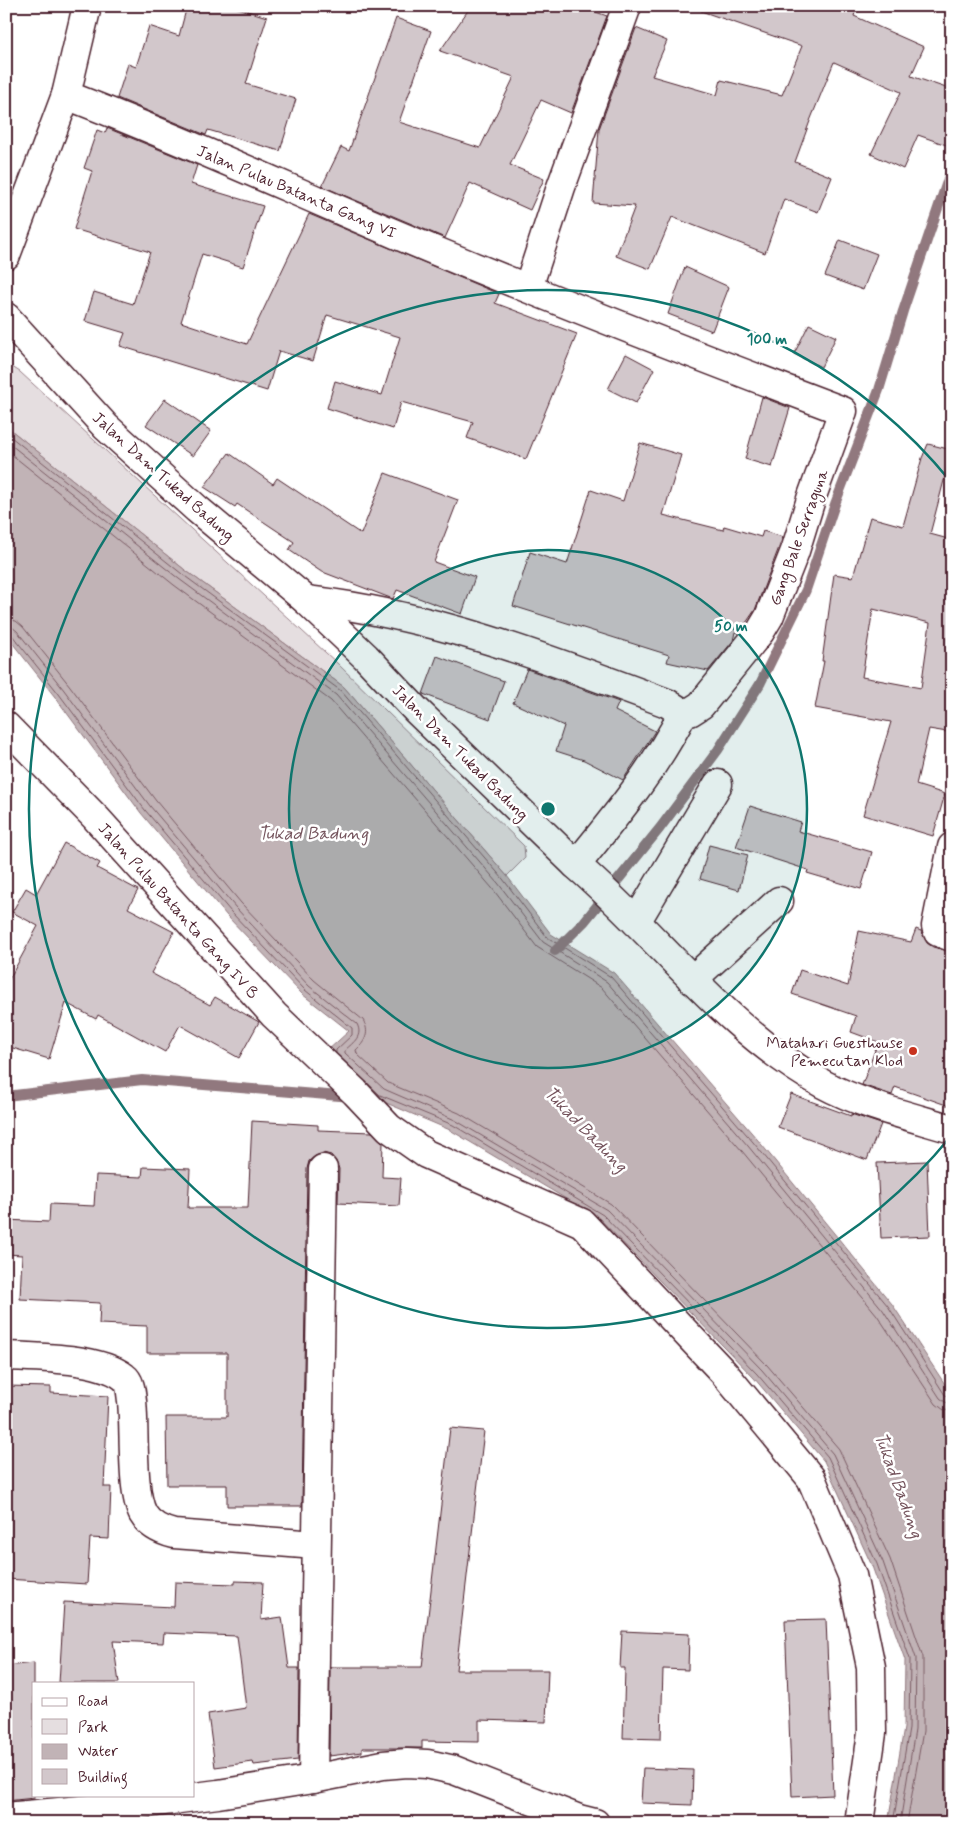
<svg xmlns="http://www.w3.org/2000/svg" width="958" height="1829" viewBox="0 0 958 1829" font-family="Mynerve,sans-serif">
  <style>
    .green { fill: #e5dee0; stroke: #987e86 }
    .water { fill: #c1b3b6; stroke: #91787e }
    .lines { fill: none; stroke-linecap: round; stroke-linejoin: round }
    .shore { stroke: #7a5a63; stroke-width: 1 }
    .stream { stroke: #91787e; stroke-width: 10 }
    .building { fill: #d2c7cb; stroke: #4a1f2b; fill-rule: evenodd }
    .minor-casing { stroke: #4a1f2b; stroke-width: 31 }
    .minor { stroke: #fff; stroke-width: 28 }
    .ring { fill: none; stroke: #0f766e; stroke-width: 2.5 }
    .poi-dot { fill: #c8321e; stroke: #fff; stroke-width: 2 }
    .labels { text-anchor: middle; stroke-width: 5; stroke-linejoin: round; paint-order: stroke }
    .street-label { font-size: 16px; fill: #4a1f2b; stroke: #fff }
    .poi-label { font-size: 16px; fill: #4a1f2b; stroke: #fff; text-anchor: end }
    .water-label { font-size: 18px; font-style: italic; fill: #74535c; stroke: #fff }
    .centre { fill: #0f766e; stroke: #fff; stroke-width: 2.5 }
    .ring-label { font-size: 15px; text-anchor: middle; font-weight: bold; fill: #0f766e; stroke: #fff; stroke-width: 5; stroke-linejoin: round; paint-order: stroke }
  </style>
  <rect width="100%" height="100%" fill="#fff"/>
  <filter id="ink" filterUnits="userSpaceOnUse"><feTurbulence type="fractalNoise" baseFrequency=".02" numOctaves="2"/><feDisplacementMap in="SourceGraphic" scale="10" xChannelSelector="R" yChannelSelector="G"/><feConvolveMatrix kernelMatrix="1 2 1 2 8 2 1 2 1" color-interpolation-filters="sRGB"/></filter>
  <g filter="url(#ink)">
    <path class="green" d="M6 365H9L20 372 338 664 524 846 525 858 507 876 344 687 185 570 6 426Z"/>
    <path class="water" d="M6 426 185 570 344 687 507 876 551 934 614 973 757 1139 892 1304 952 1395V1823H888L904 1728 905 1660 872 1566 824 1461 754 1378 600 1219 450 1130 377 1099 327 1051 349 1031 302 994 227 916 141 813 55 697 6 635Z"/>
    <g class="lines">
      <g class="shore">
        <path d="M6 433 182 574 341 691 503 879 547 937 611 977 753 1142 888 1306 945 1395 952 1397"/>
        <path d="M6 441 179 579 336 695 498 883 543 942 607 982 748 1146 883 1310 940 1398 945 1402 952 1404"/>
        <path d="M6 450 174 585 331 701 492 888 537 947 602 988 742 1151 877 1315 936 1404 944 1410 952 1411"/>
        <path d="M6 619 16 621 23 627 70 686 156 801 241 903 314 980 363 1020C370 1032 366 1041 356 1050L357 1054 388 1083 459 1113 611 1204 767 1365 839 1449 890 1559 923 1657V1731L907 1823"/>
        <path d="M6 627H12L17 631 64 690 150 806 236 908 309 986 357 1024C363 1036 354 1042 345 1050V1053L384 1089 455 1120 607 1210 762 1370 833 1454 883 1562 916 1658 915 1730 900 1823"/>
        <path d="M6 633 12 635 59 694 145 810 231 912 305 990 352 1028V1035L336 1050V1053L380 1095 453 1125 603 1215 757 1374 828 1457 877 1564 910 1659 909 1729 893 1823"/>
      </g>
      <g class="stream">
        <path d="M555 951 584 922 660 828 718 750 760 684 806 590 835 504 879 390 903 311 952 167"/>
        <path d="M6 1096 142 1080 352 1097"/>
      </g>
    </g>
    <g class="building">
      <path d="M187 6H231L267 17 246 84 296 99 280 151 208 130 206 135 117 98 128 64 136 67 149 26 179 36Z"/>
      <path d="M471 6H598L596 12 607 16 571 113 541 100 510 165 544 179 530 210 470 183 445 238 322 186 341 147 349 151 396 18 431 31 399 122 480 148 514 77 440 51Z"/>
      <path d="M702 6H857L854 16 924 47 911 76 952 90V147L918 135 903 169 871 154 901 92 834 62 810 121 795 162 832 177 818 212 784 199 765 253 672 217 650 269 616 256 635 206 593 203 599 129 636 28 667 41 652 76 717 95 721 80 782 95 802 46 701 11Z"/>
      <path d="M107 128 197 165 191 184 263 206 243 267 202 254 181 322 247 344 309 214 499 294 495 303 577 334 526 459 467 438 473 422 401 402 393 429 327 408 335 381 382 395 400 337 327 315 313 361 279 351 267 391 120 346 125 333 85 321 94 292 133 304 150 252 74 229 92 171 84 168 97 130 105 133Z"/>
      <path d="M840 240 877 254 863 290 825 276Z"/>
      <path d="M685 267 729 287 712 331 668 314Z"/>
      <path d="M809 324 836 337 821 367 794 354Z"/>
      <path d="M626 354 654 369 636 403 608 389Z"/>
      <path d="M762 397 790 408 772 467 745 459Z"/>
      <path d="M165 399 211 431 193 456 146 425Z"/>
      <path d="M640 443 681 455 663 515 723 530 724 526 761 537 763 531 783 537 755 610 739 633 735 632 733 641 708 671 667 662 669 655 513 606 530 552 567 564 591 490 623 501Z"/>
      <path d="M928 444 952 450 930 534 952 540V706L947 732 929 729 916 785 945 794 933 836 863 815 891 722 815 708 824 661H822L834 574 853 577 870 517 903 526 922 458ZM873 609 930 623 921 688 862 677Z"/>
      <path d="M229 453 273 484 277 478 361 534 385 473 458 500 434 562 475 577 462 614 397 590 393 599 320 571 289 550 294 542 237 504 235 507 204 487Z"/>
      <path d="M437 656 504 681 490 719 423 694Z"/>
      <path d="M527 669 619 702 615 711 655 731 623 780 584 760 556 751 564 726 513 703Z"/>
      <path d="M750 806 801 822 798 831 872 852 861 889 807 873 808 870 736 847Z"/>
      <path d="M64 843 100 863 97 868 138 890 128 908 174 932 151 973 210 1005 215 997 259 1022 239 1058 180 1025 165 1052 98 1015 96 1019 66 1003 49 1059 6 1046V985L38 926 12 912 26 888 36 894Z"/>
      <path d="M709 845 748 855 739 890 700 879Z"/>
      <path d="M916 929 921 931 927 943 933 947 952 952V1107L895 1087 892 1095 862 1085 878 1042 851 1032 856 1016 792 994 800 970 848 986 859 931 911 942Z"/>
      <path d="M791 1094 851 1116V1114L881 1124 867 1160 778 1127Z"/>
      <path d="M252 1121 318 1125V1130L372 1132 383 1143 382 1177 401 1178 399 1206 338 1203 339 1169 336 1161 331 1155 323 1153 315 1156 309 1161 307 1169 302 1506H227V1485H167L166 1417H227V1353H147V1326L99 1324 100 1303 20 1299 22 1255 6 1254V1220L49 1222 50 1204 94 1206 96 1175 142 1177 143 1167 190 1169 188 1208H248Z"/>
      <path d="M927 1161 930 1236 881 1238 877 1163Z"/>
      <path d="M6 1386 51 1387V1393L108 1396 104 1487H111L109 1539 90 1538 87 1584 6 1579Z"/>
      <path d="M450 1428 484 1431 456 1670H548L546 1722 479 1720V1742L422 1741V1748H362V1752L329 1756 330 1667H422Z"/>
      <path d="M235 1581 263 1582 261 1620 282 1617 289 1668H299L298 1760 254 1765 253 1762 215 1767 208 1714 246 1708 237 1636 164 1633 163 1643 113 1641 119 1683H59L64 1602 174 1607 175 1582 235 1584Z"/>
      <path d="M826 1619 833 1795 792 1797 785 1620Z"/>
      <path d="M622 1631 689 1634 688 1670 663 1669 661 1739 623 1738 625 1668H620Z"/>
      <path d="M34 1663V1798L6 1801V1741L13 1740 6 1688V1666Z"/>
      <path d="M643 1768 693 1770 692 1805 641 1803Z"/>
    </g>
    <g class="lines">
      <defs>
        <g id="minor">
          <path d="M66 95C179 138 289 189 400 236 547 298 695 355 843 411L811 499 795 551 769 617 760 632 701 705 690 712 683 713C655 769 615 817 576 865"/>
          <path d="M6 255 66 95 87 6"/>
          <path d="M528 288 561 187 627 6"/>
          <path d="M6 317 106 427 197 509 306 600 366 657 416 710 576 865C660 937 725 1030 823 1084 862 1105 909 1116 952 1129"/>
          <path d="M306 600C431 614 550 659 667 703L683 713"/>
          <path d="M6 726 96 818 274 1015 355 1092 389 1128 426 1154 582 1223 724 1373 811 1478 852 1575 871 1667 872 1733 859 1823"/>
          <path d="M952 847 936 926 938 932 952 937"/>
          <path d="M636 922 718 784"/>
          <path d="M692 980 779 901"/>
          <path d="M6 1356C37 1357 100 1358 124 1377 131 1382 131 1394 132 1401 135 1430 131 1491 143 1514 150 1526 162 1531 174 1534L316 1545"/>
          <path d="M313 1779 323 1169"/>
          <path d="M6 1817 133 1805 218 1794 313 1779 383 1765 407 1763 427 1764 454 1770 579 1819 595 1823"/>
        </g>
      </defs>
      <use href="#minor" class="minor-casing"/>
      <use href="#minor" class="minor"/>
    </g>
  </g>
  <circle cx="548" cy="809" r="259" fill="#0f766e" fill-opacity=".12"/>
  <g class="ring">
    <circle cx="548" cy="809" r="259"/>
    <path d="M951 1136A519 519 0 1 1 951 482"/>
  </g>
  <circle class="poi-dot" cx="913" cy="1051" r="5"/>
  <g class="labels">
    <g class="street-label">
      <text transform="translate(297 191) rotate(23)" y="6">Jalan Pulau Batanta Gang VI</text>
      <text transform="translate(164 476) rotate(42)" y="6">Jalan Dam Tukad Badung</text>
      <text transform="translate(798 537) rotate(-70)" y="6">Gang Bale Serraguna</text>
      <text transform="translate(461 752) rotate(45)" y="6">Jalan Dam Tukad Badung</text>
      <text transform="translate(179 910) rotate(48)" y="6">Jalan Pulau Batanta Gang IV B</text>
    </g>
    <g class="poi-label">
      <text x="903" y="1048">Matahari Guesthouse<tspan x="903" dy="18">Pemecutan Klod</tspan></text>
    </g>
    <g class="water-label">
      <text x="313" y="839">Tukad Badung</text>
      <text transform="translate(586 1129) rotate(46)" y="6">Tukad Badung</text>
      <text transform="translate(899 1485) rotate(70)" y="6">Tukad Badung</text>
    </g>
  </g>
  <circle cx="548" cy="809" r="8" class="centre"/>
  <g class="ring-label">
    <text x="767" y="344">100 m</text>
    <text x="731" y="631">50 m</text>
  </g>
  <rect width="958" height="1829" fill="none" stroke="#fff" stroke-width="25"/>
  <rect x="12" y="12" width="933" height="1804" fill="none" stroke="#4a1f2b" stroke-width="2" filter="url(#ink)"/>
  <rect x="32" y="1682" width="162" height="115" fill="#ffffff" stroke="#b7a5aa"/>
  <rect x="42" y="1698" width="25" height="8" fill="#ffffff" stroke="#b7a5aa"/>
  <text x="78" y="1706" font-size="15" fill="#4a1f2b">Road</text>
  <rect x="42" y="1719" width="25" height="15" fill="#e5dee0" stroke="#b7a5aa"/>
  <text x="78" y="1732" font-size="15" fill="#4a1f2b">Park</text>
  <rect x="42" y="1744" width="25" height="15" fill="#c1b3b6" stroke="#b7a5aa"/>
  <text x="78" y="1756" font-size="15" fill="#4a1f2b">Water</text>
  <rect x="42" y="1769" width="25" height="15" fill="#d2c7cb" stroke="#b7a5aa"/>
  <text x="78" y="1782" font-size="15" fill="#4a1f2b">Building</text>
</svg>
